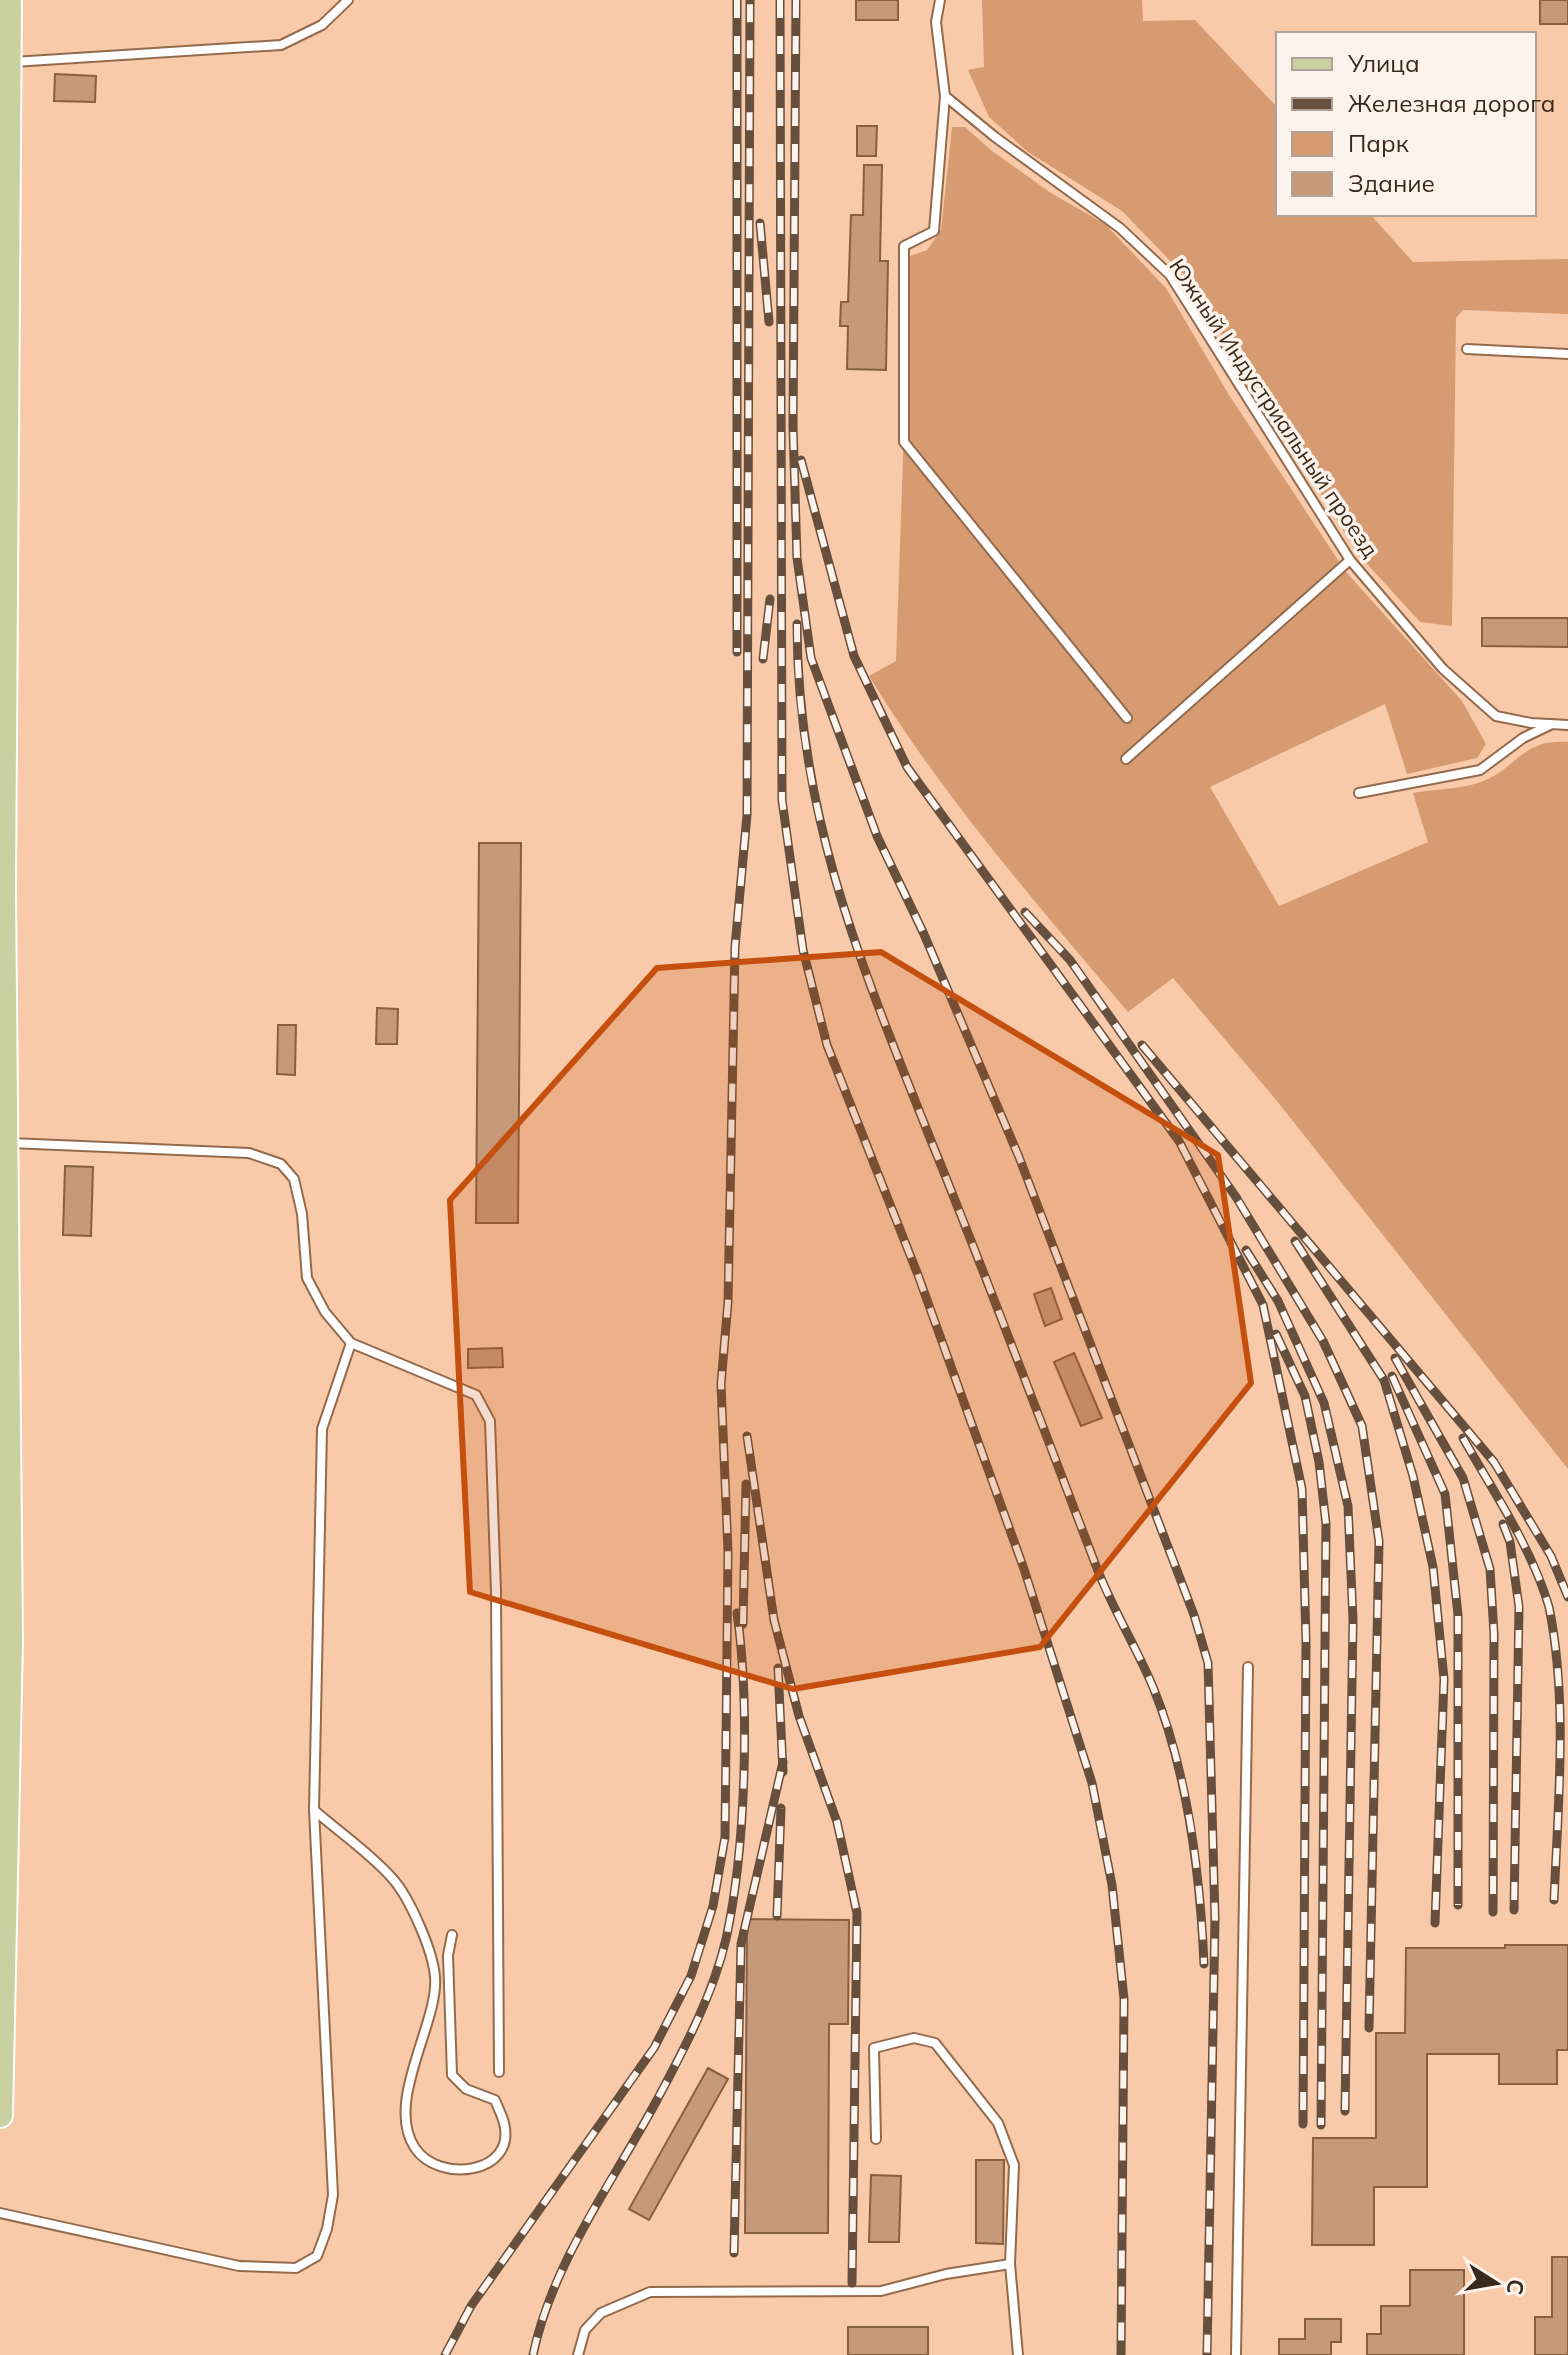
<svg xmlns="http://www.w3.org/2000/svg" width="1568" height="2355" viewBox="0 0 1568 2355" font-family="Mulish,sans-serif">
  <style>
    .green { fill: #d69b70 }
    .building { fill: #c5997a; stroke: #885f41; stroke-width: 2 }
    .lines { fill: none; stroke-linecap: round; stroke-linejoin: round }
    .lane-casing { stroke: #946a4c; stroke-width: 12 }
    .primary-casing { stroke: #fff; stroke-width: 28 }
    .lane { stroke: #fff; stroke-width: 8 }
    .primary { stroke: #c9d1a3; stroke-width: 24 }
    .rail-casing { stroke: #674f3d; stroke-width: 9 }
    .rail { stroke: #fdf3ed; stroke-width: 6; stroke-dasharray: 18; stroke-linecap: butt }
    .marked { fill: #c54f0f; fill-opacity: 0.2; stroke: #c54f0f; stroke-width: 6; stroke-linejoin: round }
    .labels { text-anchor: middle; stroke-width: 7; stroke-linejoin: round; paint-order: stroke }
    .street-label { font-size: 22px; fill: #3a281b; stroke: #fdf3ed }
  </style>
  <rect width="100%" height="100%" fill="#f8caa9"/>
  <g class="green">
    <path d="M982 0H1142L1143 21 1195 20 1278 108V214H1370L1413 262 1568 259V314L1463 310 1456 318 1452 626 1420 622 1359 555 1184 275 1122 211 1028 152 989 117 968 70 984 67Z"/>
    <path d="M952 127H965L992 151 1051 193 1105 224 1166 288 1229 395 1346 572 1462 701 1486 744 1477 758 1407 774 1385 704 1210 787 1279 906 1428 842 1413 793C1435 789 1466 789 1486 780 1519 765 1523 739 1568 742V1469L1277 1101 1173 978 1128 1012C1037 904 943 797 869 676L896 661 910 256 927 250 941 230Z"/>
  </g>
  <g class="building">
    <rect x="856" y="0" width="42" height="20"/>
    <rect x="1540" y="0" width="28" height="24"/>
    <path d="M55 74 96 76 95 102 54 101Z"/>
    <path d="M857 126H877L876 156H857Z"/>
    <path d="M864 165H882L880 261H888L886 370 847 369 848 326H840L841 302H848L851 215H863Z"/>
    <path d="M1482 618H1568V647L1482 646Z"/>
    <path d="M479 843H521L518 1223H476Z"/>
    <path d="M377 1008 398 1009 397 1044H376Z"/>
    <path d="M278 1025H296L295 1075 277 1074Z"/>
    <path d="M65 1166 93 1167 91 1236 63 1235Z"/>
    <path d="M1051 1288 1062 1319 1045 1326 1034 1294Z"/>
    <path d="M502 1348 503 1367 468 1368V1349Z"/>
    <path d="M1074 1353 1102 1418 1081 1426 1054 1362Z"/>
    <path d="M747 1919 849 1920 848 2024H829L828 2233H745Z"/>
    <path d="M1505 1945H1568V2050H1557V2084H1499V2054H1427V2187H1374V2245H1312L1313 2138H1376V2033H1405L1406 1948H1505Z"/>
    <path d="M708 2068 728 2079 649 2220 629 2209Z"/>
    <path d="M976 2160H1004L1003 2244 976 2243Z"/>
    <path d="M871 2175 901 2176 899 2242H869Z"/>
    <path d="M1552 2257H1568V2355H1535V2317H1552Z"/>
    <path d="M1410 2270H1464V2355H1367V2334H1381V2306H1410Z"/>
    <path d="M1305 2319H1341V2342H1331V2355H1279V2339H1305Z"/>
    <rect x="848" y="2327" width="80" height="28"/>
  </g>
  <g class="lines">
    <defs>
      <g id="lane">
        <path d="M940 0 936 22 945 96 995 137 1120 228 1170 275 1350 560 1443 669 1496 716 1531 723 1568 725"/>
        <path d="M13 62 281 45 322 25 348 0"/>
        <path d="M945 96 934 231 904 246V442L1127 718"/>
        <path d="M1467 349 1568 354"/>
        <path d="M1126 759 1350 560"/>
        <path d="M1359 793 1480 770 1523 738 1550 725"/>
        <path d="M10 1143 249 1153 281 1164 294 1179 302 1214 307 1278 325 1312 351 1343 476 1395 490 1421 496 1591 499 2072"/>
        <path d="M314 1810C339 1832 370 1853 392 1878 410 1898 433 1951 435 1977 439 2023 384 2102 415 2148 439 2184 517 2174 504 2123 502 2115 498 2108 495 2100L466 2089 452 2075 448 1955 452 1935"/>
        <path d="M876 2139 874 2048 914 2038 935 2043 998 2123 1014 2165 1010 2264 1018 2355"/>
        <path d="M0 2213 239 2266 296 2268 317 2256 327 2229 333 2195 314 1810 322 1429 351 1343"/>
        <path d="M578 2355 585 2330 601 2313 650 2292 881 2291 946 2274 1010 2264"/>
        <path d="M1236 2355 1248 1667"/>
      </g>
      <path id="primary" d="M0 2115 10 1640 3 890 9 0"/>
    </defs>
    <use href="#lane" class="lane-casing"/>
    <use href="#primary" class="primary-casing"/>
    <use href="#lane" class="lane"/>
    <use href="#primary" class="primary"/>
    <defs>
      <g id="rail">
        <path d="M737 0V652"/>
        <path d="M780 0 782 800 803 950 827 1045 918 1275 1024 1569 1092 1783 1112 1885 1124 1999 1121 2355"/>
        <path d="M796 0 793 426 797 558 811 658 877 836 923 932 1019 1157 1194 1615 1208 1663 1215 1918 1207 2355"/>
        <path d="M760 223 769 322"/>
        <path d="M801 460 854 656 907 767 1179 1141 1263 1305 1302 1489 1306 1642 1303 2124"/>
        <path d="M797 624C797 817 864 972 934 1148 991 1288 1044 1430 1098 1571 1114 1611 1136 1647 1153 1687 1188 1773 1200 1872 1204 1964"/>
        <path d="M763 659 770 599"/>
        <path d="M1025 912 1070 960 1236 1197 1323 1341 1362 1426 1379 1541 1369 2028"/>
        <path d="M1142 1045 1494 1462 1551 1556 1568 1597"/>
        <path d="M1295 1241 1384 1380 1413 1476 1433 1567 1444 1679 1435 1923"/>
        <path d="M1246 1250 1278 1301 1324 1403 1348 1506 1353 1620 1345 2111"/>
        <path d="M1276 1334 1305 1396 1319 1462 1326 1524 1321 2125"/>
        <path d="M1395 1358 1463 1478 1490 1569 1494 1634 1493 1912"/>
        <path d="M1392 1376 1445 1494 1458 1615V1905"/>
        <path d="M747 1436 774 1620 799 1716 837 1822 857 1913 852 2283"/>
        <path d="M1463 1438C1494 1493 1531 1546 1549 1607 1568 1700 1558 1805 1554 1900"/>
        <path d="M1503 1524 1510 1542 1519 1607 1514 1910"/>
        <path d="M743 1624 746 1484"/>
        <path d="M778 1668 783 1772"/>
        <path d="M777 1916 781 1808"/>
        <path d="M734 2253 741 1944 783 1762"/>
        <path d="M445 2355 471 2306 654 2048 691 1976 713 1906 725 1837 728 1551 721 1384 728 1302 735 947 747 815 750 0"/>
        <path d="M533 2355C552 2263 613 2182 657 2100 684 2049 713 1995 726 1939 746 1848 750 1704 737 1613"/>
      </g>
    </defs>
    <use href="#rail" class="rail-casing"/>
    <use href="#rail" class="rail"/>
  </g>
  <path class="marked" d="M881 952 1218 1155 1251 1383 1040 1647 793 1689 470 1592 450 1200 657 968Z"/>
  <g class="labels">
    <g class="street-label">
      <text transform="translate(1274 408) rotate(56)" y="8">Южный Индустриальный проезд</text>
    </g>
  </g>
  <rect x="1276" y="32" width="260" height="184" fill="#fdf3ed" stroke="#afa299" stroke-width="2"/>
  <rect x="1292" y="58" width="40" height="12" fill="#c9d1a3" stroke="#afa299" stroke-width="2"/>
  <text x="1348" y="72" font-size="24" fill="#3a281b">Улица</text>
  <rect x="1292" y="98" width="40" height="12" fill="#674f3d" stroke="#afa299" stroke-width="2"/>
  <text x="1348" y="112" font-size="24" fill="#3a281b">Железная дорога</text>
  <rect x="1292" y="132" width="40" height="24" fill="#d69b70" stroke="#afa299" stroke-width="2"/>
  <text x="1348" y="152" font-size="24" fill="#3a281b">Парк</text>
  <rect x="1292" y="172" width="40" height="24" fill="#c5997a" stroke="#afa299" stroke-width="2"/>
  <text x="1348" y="192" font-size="24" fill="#3a281b">Здание</text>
  <g transform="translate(1496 2283) rotate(101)" stroke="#fdf3ed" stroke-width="6" paint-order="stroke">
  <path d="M0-6L14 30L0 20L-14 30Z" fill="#3a281b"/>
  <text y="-12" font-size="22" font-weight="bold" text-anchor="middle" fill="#3a281b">С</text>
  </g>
</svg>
